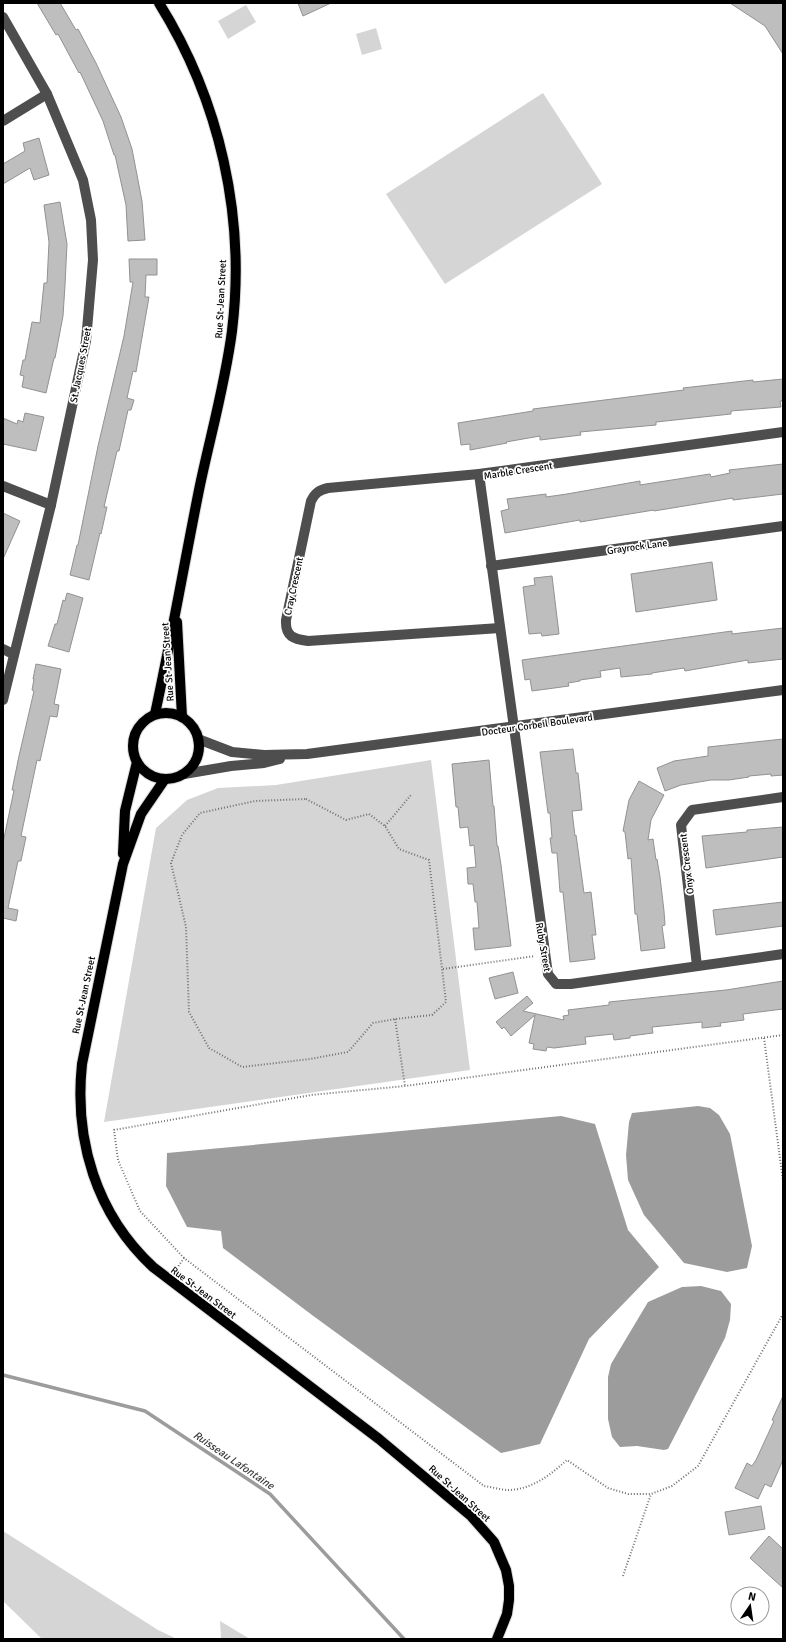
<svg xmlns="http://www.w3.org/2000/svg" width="786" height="1642" viewBox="0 0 786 1642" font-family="Signika,sans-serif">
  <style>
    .green { fill: #d5d5d5 }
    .water { fill: #9c9c9c }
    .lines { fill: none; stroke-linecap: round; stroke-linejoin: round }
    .stream { stroke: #9c9c9c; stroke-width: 3.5 }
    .building { fill: #bebebe; stroke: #929292 }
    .major-casing { stroke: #dbdbdb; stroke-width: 12 }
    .path { stroke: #707070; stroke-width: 2; stroke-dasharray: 1 2; stroke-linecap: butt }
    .minor { stroke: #4e4e4e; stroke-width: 10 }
    .major { stroke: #000; stroke-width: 10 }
    .labels { text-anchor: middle; stroke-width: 3.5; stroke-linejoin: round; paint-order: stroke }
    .street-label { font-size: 10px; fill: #000; stroke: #fff }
    .water-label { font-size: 11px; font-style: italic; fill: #3d3d3d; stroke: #fff }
  </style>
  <rect width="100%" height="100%" fill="#fff"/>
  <g class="green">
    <path d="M246 5 256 22 228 39 218 21Z"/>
    <path d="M376 28 382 49 362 55 356 34Z"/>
    <path d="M543 93 602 184 445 284 386 194Z"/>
    <path d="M431 760 470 1070 104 1122 156 828 187 800 218 788 276 785Z"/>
    <path d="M3 1531 158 1630 177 1639H42L3 1601Z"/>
    <path d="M220 1621 250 1639H221Z"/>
  </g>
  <g class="water">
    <path d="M698 1106 710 1108 719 1115 730 1134 752 1246 747 1268 727 1272 684 1263 644 1215 628 1180 626 1155 629 1122 632 1113Z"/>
    <path d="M561 1116 595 1124 628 1230 659 1267 589 1339 540 1444 501 1453 312 1315 223 1248 221 1231 187 1227 166 1186 167 1153Z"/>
    <path d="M701 1286 721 1291 731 1304 730 1320 725 1338 668 1449 664 1450 637 1446 620 1447 612 1437 608 1419V1377L611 1364 648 1302 682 1287Z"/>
  </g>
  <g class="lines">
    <path class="stream" d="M3 1375 145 1411 270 1494 404 1639"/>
  </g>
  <g class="building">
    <path d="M37 3H60L76 30 78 29 96 63 121 117 132 149 142 201 145 240 128 241 126 205 115 155H114L103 121 80 72 79 73 58 34 56 35Z"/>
    <path d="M298 3H331L303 16Z"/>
    <path d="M730 3H783V54L765 26Z"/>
    <path d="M39 138 49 175 34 180 30 168 3 184V164L25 151 23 143Z"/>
    <path d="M60 202 67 244 65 285 63 316 55 358H54L46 393 22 387 24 376 20 375 23 360H25L32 322 40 323 44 283H47L49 242 44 205Z"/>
    <path d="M129 259H157V275H146L145 297H149L136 372 133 371 127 398 134 400 131 410H128L119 451H117L104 507H107L101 534 100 533 89 580 70 575 77 545H78L98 446 124 336 133 282H130Z"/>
    <path d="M783 379V401H780L781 407 731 411V414L656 422V425L580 432 581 435 540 440V436L506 442 507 443 470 450V444L461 445 458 423 533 411V409L684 390 683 388 753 380V382Z"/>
    <path d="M25 413 44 417 36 451 3 444V418L17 424 18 420 23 422Z"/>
    <path d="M783 464V494L733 500V498L654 511V510L580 522V520L505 533 501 511 509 509 507 499 546 494V497L567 494 640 481V485L710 474 711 477 730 473 729 470Z"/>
    <path d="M3 513 20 521 3 559Z"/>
    <path d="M712 562 717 600 636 612 631 574Z"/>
    <path d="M552 576 559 634 542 636 541 633 529 634 523 587 535 585 534 578Z"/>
    <path d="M67 593 83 598 69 652 48 646 55 624H57L63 600 65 601Z"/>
    <path d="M783 628V659L748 663V660L685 671 684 668 652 673V674L621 677 620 668 600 671 601 677 580 680V681L568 683 569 686 532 691 530 679 525 680 522 660 732 631V634Z"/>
    <path d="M36 664 61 669 54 704 59 705 57 717 50 716 40 761 37 760 21 836 26 837 21 861H18L8 908 18 910 16 921 3 918V843L14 790H12L19 756 34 691 32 690 34 679H33Z"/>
    <path d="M783 739V775L771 776V774L749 776V777L729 780H711L681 785 665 791 657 768 674 761 708 756V747Z"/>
    <path d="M573 749 576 773H578L582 810 572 811 575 836 576 835 584 893 591 892 596 935H592L595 959 570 962 563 892H560L557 853H552L550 838H552L550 813H548L540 752Z"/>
    <path d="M489 760 493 806H494L497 846H498L501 865 511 946 475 950 473 928H479L477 902H475L473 884H468L467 868 476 867 474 845 470 846 468 827 460 828 458 807H456L452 764Z"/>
    <path d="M639 781 664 795 651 820 648 840 653 839 656 860 657 859 660 877 664 911 665 925 662 926 665 948 641 951 637 914H635L631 858 628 859 625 832 623 831 629 800Z"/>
    <path d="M783 827V857L706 868 702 836 747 832V830Z"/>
    <path d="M783 902V926L716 935 713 910Z"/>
    <path d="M513 972 518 993 495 999 489 978Z"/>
    <path d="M783 981V1009L743 1014 744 1020 720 1023 721 1026 702 1028V1022L652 1027 653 1033 630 1036V1038L614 1040 613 1034 585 1037 586 1044 554 1048 547 1047 546 1051 533 1049 534 1044 529 1043 535 1015 511 1036 504 1027 502 1029 496 1022 527 996 533 1003 523 1011 564 1020 563 1016 569 1015 568 1010 609 1005V1002L726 990Z"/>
    <path d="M783 1396V1460L771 1487 765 1484 758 1499 735 1488 747 1463 752 1466 756 1460 774 1421 772 1420Z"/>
    <path d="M761 1506 765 1529 729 1535 725 1512Z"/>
    <path d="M769 1536 783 1549V1588L750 1558Z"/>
  </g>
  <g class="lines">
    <defs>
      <g id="major">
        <path d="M177 622 182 717"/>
        <circle cx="166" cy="746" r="33"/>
        <path d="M155 714C171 640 184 565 199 490 210 437 225 385 232 331 246 217 220 101 159 3"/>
        <path d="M165 779 141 814 123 864 82 1064C74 1140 96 1214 153 1267L379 1439 471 1516 494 1542 506 1570 509 1586V1600L507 1614 497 1639"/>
        <path d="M123 854 125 811 137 762"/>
      </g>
    </defs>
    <use href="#major" class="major-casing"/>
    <g class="path">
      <path d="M306 799 346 820 369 814 385 826 399 849 429 860 446 1002 432 1015 395 1019 373 1023 348 1052 310 1059 242 1067 209 1048 189 1012 186 927 171 863 182 835 200 813 255 801Z"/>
      <path d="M385 826 411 795"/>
      <path d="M443 969 535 956"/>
      <path d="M395 1019 405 1086"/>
      <path d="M764 1038 783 1181"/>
      <path d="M184 1258 140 1211 118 1160 114 1130 311 1095 405 1086 783 1035"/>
      <path d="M175 1271 184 1258 484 1486C492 1487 501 1490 509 1490 533 1489 550 1475 567 1460L608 1488 628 1494H651L672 1486 698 1466 783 1314"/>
      <path d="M623 1576 651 1494"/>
    </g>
    <g class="minor">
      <path d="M3 17 47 94 83 180 91 220 93 260 86 341 51 505 3 700"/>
      <path d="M3 121 47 94"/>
      <path d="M479 474 548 974 556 984H571L783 954"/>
      <path d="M3 486 51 505"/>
      <path d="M491 566 783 526"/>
      <path d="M500 628 308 641C294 639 285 637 286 620L311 501C315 493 319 490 328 488L479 474 783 432"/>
      <path d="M3 649 13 654"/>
      <path d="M198 739 232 752 264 755 307 754 783 690"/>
      <path d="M184 774 231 766 264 763 280 759"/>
      <path d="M697 966 681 825 692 810 783 797"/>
    </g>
    <use href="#major" class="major"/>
  </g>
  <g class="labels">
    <g class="street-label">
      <text transform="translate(220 299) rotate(-87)" y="4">Rue St-Jean Street</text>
      <text transform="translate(80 365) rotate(-79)" y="4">St. Jacques Street</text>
      <text transform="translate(518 470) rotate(-9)" y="4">Marble Crescent</text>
      <text transform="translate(637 546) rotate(-8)" y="4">Grayrock Lane</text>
      <text transform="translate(293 586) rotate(-78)" y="4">Cray Crescent</text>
      <text transform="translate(167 662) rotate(-94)" y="4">Rue St-Jean Street</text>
      <text transform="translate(537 724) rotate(-8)" y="4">Docteur Corbeil Boulevard</text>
      <text transform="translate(686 864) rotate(-97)" y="4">Onyx Crescent</text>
      <text transform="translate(544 947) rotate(80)" y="4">Ruby Street</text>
      <text transform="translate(83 995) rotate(-78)" y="4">Rue St-Jean Street</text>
      <text transform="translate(204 1292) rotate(37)" y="4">Rue St-Jean Street</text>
      <text transform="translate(460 1493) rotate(42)" y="4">Rue St-Jean Street</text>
    </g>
    <g class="water-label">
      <text transform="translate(234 1460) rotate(34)" y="4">Ruisseau Lafontaine</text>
    </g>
  </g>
  <rect width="786" height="1642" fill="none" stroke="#000000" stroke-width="8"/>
  <g transform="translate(750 1606) rotate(13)"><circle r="19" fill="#ffffff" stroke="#999999"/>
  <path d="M0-3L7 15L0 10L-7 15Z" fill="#000000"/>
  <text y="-6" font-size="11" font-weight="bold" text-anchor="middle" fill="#000000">N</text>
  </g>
</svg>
